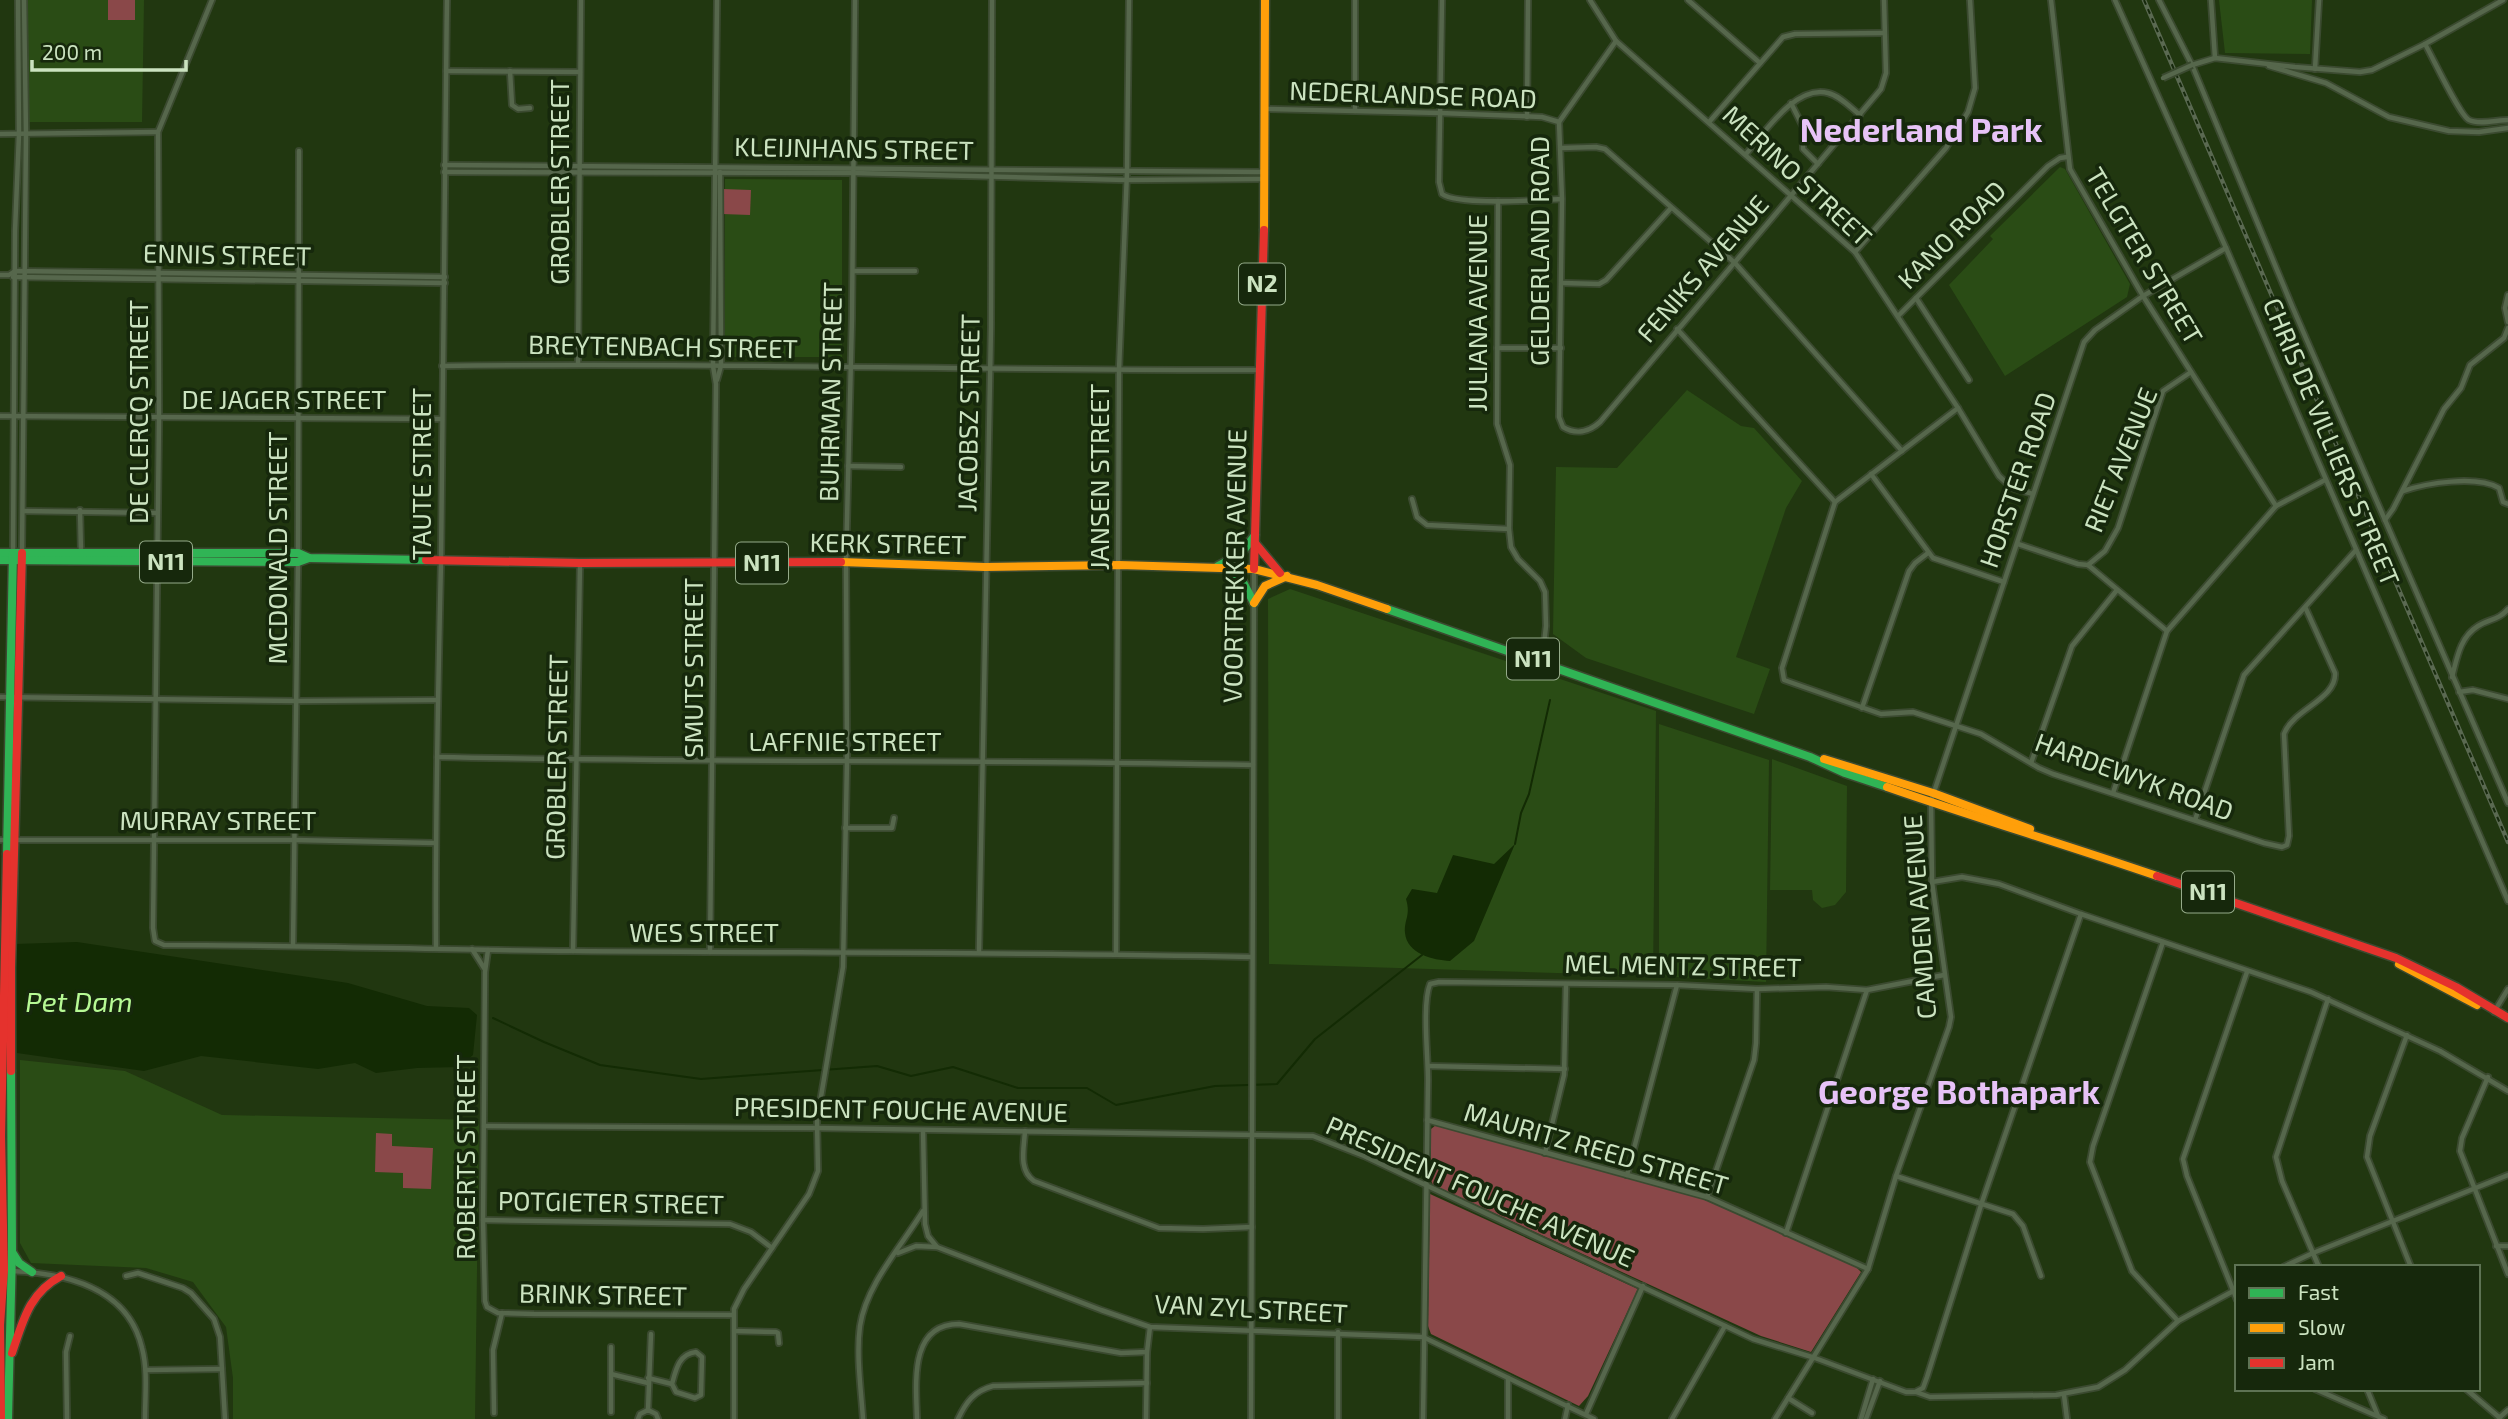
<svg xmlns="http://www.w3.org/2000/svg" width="2508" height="1419" viewBox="0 0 2508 1419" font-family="'Exo 2',sans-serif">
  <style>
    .built { fill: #2a4c15 }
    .green { fill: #8a4849 }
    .water { fill: #132b04 }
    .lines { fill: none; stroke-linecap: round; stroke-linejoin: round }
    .stream { stroke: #132b04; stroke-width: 2 }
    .street-casing { stroke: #3b4a30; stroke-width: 8 }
    .fast-casing { stroke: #3b4a30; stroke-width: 11 }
    .slow-casing { stroke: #3b4a30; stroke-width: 11 }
    .jam-casing { stroke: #3b4a30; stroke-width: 11 }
    .street { stroke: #56674c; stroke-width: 4.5 }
    .fast { stroke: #30b455; stroke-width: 8 }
    .slow { stroke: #ff9f0a; stroke-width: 8 }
    .jam { stroke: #e5322d; stroke-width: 8 }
    .rail-casing { stroke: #5a6951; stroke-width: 4.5 }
    .rail { stroke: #16280c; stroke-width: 2; stroke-dasharray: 5; stroke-linecap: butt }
    .street-bridge-casing { stroke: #3b4a30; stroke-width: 8; stroke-linecap: butt }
    .street-bridge { stroke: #56674c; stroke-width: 4.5 }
    .labels { text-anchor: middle; stroke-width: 7; stroke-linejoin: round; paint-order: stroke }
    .shield { fill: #16280c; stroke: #95ab8a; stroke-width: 2 }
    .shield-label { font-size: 24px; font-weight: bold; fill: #cbe3c0 }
    .street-label { font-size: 26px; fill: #cbe3c0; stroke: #16280c }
    .water-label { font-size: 28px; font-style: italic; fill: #b7fa95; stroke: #16280c }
    .district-label { font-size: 33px; font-weight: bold; fill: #e7c3f7; stroke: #16280c }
  </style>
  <rect width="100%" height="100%" fill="#213710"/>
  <g class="built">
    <path d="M28 0H144L142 122H28Z"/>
    <path d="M2219 0H2312L2310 54 2225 53Z"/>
    <path d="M2060 167 2065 169 2130 284 2127 297 2005 376 1949 285 1993 239 1990 236Z"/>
    <path d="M725 179 842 180V357H725Z"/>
    <path d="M1687 390 1741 426 1754 428 1802 481 1786 508 1736 657 1770 669 1754 714 1586 658 1553 634 1556 467 1617 468Z"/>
    <path d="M1290 589 1656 711 1653 976 1269 964 1268 599Z"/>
    <path d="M1659 724 1769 760 1766 982 1659 976Z"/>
    <path d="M1772 759 1847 786 1846 892 1835 905 1822 908 1813 900 1812 890H1770Z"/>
    <path d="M20 1060 125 1071 222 1115 479 1120 475 1419H233V1378L226 1327 193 1282 146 1268 31 1263 20 1243Z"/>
  </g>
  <g class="green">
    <rect x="108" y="0" width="27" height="20"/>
    <path d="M723 189 751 190 750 215 722 214Z"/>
    <path d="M1436 1125 1704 1199 1854 1265 1861 1272 1811 1352 1761 1336 1433 1185 1431 1180V1129Z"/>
    <path d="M376 1133 392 1134V1146L433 1148 431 1189 403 1188V1173L375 1172Z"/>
    <path d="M1430 1194 1638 1289 1588 1396 1579 1406 1431 1334 1428 1326Z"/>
  </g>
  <g class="water">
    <path d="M1515 844 1474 941 1450 961C1433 960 1407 954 1405 933 1404 919 1411 916 1406 899L1412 889 1437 893 1453 855 1494 864Z"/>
    <path d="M77 942 348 983 427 1006 469 1008 477 1015 473 1055 459 1067 417 1068 376 1073 355 1063 318 1069 201 1056 144 1071 17 1053 15 944Z"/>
  </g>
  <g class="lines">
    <g class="stream">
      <path d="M1515 844 1521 813 1529 794 1550 700"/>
      <path d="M493 1018 544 1042 600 1065 701 1079 877 1066 911 1076 953 1067 1018 1088H1087L1116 1105 1215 1086 1277 1084 1315 1039 1422 955"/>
    </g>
    <defs>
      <g id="street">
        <path d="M212 0 158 132 159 419 153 928 155 941 164 945C301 945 437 950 574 951 800 953 1025 952 1251 957"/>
        <path d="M1355 0V111"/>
        <path d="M1442 0 1439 182 1442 194C1458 206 1539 200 1562 199"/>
        <path d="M1590 0 1616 41 1855 252 1958 408 1999 476 2012 488 2033 494"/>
        <path d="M1688 0 1760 63"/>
        <path d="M2051 0 2070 169 2143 296 2276 506"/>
        <path d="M2115 0 2226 248 2508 901"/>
        <path d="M2159 0 2192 65 2292 306 2508 803"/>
        <path d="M2211 0 2215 58"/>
        <path d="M1616 41 1559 122 1562 199 1559 417 1563 427C1576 435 1589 432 1600 422L1881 89 1886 73 1884 0"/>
        <path d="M2425 44C2433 58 2460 116 2469 120 2479 125 2497 120 2508 120"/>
        <path d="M2192 65 2215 58 2295 67 2360 72 2372 70 2425 44 2503 0"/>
        <path d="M2269 66 2326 83 2389 117 2449 131 2479 132 2508 128"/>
        <path d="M2315 69 2319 0"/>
        <path d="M446 71 580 72"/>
        <path d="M510 71 512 105 518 109 530 108"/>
        <path d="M1791 103 1803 127V149L1818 164"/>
        <path d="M1267 109 1440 113 1542 117 1559 122"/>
        <path d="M1527 117 1528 0"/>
        <path d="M1710 121 1783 37 1795 34 1884 33"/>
        <path d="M0 134 158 132"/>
        <path d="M1561 148 1596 147 1605 149 1735 263 1902 451"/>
        <path d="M1746 154C1765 132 1795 85 1828 93 1840 96 1850 107 1860 115"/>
        <path d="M444 165 1263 172"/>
        <path d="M444 172 854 173 1126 180 1263 179"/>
        <path d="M1498 201 1497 424 1510 465 1509 529 1511 547 1518 559 1540 581 1545 592 1546 626 1542 663"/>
        <path d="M1855 252 1946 148 1968 112 1975 88 1970 0"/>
        <path d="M853 271H915"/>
        <path d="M0 275H9L15 271 445 277"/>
        <path d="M13 277 445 283"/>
        <path d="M1562 283 1599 284 1606 280 1671 208"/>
        <path d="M2508 295 2505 308 2508 322"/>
        <path d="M1916 298 1969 380"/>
        <path d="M1898 316 2048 166 2060 158 2067 157"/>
        <path d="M1677 329 1835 502"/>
        <path d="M1497 348H1561"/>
        <path d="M578 364 581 0"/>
        <path d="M442 366C715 362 987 371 1260 370"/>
        <path d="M717 380 721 366 720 172"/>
        <path d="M1958 408 1835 502 1782 668 1784 680 1881 714 1913 712 1981 734 2039 768 2053 774 2264 843 2282 847 2287 845 2289 836 2284 734C2292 710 2337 699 2335 673L2306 609"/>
        <path d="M0 416 442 419"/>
        <path d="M848 466 901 467"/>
        <path d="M1871 474 1933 558 2004 582"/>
        <path d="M2403 491C2427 483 2476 475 2499 488L2503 502 2508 504"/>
        <path d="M1412 499 1417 517 1427 525 1509 529"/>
        <path d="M80 510 81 552"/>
        <path d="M23 511 157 513"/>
        <path d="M2385 520 2393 509 2444 409 2461 388 2470 365 2504 338 2508 328"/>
        <path d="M2018 544 2078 564 2088 565 2167 631"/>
        <path d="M13 552 15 231 19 134 18 0"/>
        <path d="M22 552 26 134 24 0"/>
        <path d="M298 553 299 151"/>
        <path d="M2088 565 2105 551 2118 528 2163 391 2191 372"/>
        <path d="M2452 677C2457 658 2460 637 2478 626 2489 619 2499 620 2508 609"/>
        <path d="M2459 692 2473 690 2508 699"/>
        <path d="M0 697 297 701 437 700"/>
        <path d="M1862 708 1909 571 1915 563 1928 553"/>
        <path d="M437 757C709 763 981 759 1253 765"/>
        <path d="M2031 763 2072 646 2117 590"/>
        <path d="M2113 793 2167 631 2276 506 2325 480"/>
        <path d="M2195 820 2244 675 2356 550"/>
        <path d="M845 828H892L894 818"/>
        <path d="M0 840H295L435 843"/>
        <path d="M1932 882 1962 877 1999 884 2081 914 2311 992 2440 1051 2508 1091"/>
        <path d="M2163 942 2093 1146 2090 1162 2132 1271 2178 1321"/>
        <path d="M293 945 298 562"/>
        <path d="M436 948C435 819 438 691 441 562 444 374 444 187 447 0"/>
        <path d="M472 949 484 968"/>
        <path d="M488 950 485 972 483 1220 485 1301 487 1307 498 1313 534 1314 733 1315"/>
        <path d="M573 951 580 564"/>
        <path d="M710 952 716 384 713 366 717 0"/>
        <path d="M979 952 991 327 992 0"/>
        <path d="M1116 954 1119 370 1127 172 1129 0"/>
        <path d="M2494 1012 2508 989"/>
        <path d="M2407 1035 2370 1136 2367 1157 2411 1267"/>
        <path d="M1428 1066 1565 1069"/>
        <path d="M2488 1077 2462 1138 2460 1151 2508 1274"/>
        <path d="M1427 1120 1707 1197 1868 1269"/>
        <path d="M484 1126 817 1128 1313 1136 1364 1156 1753 1339 1815 1358 1906 1392H1916L1930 1397 2056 1395 2098 1387 2125 1370 2178 1321 2237 1289"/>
        <path d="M923 1130 925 1224 928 1236 937 1247 1101 1310 1150 1327 1423 1337 1594 1419"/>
        <path d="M1025 1131C1024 1148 1018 1170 1034 1181L1159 1228 1203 1229 1252 1227"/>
        <path d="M1545 1153 1564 1075 1566 985"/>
        <path d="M1627 1175 1677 985"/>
        <path d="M1896 1176 2013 1214 2023 1226 2041 1276"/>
        <path d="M1707 1197 1754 1060 1756 1043 1757 989"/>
        <path d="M483 1220 730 1224 751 1232 772 1248"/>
        <path d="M1786 1233 1867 990"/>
        <path d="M2496 1246H2508"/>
        <path d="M898 1253 916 1246 937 1247"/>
        <path d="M2283 1267 2313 1253 2508 1175"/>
        <path d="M2319 1267 2282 1181 2276 1157 2328 999"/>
        <path d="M11 1271C65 1273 128 1287 142 1348 148 1371 145 1395 145 1419"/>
        <path d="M126 1276 138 1273 183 1288 191 1293 214 1319 220 1337 225 1419"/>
        <path d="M2237 1300 2187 1176 2183 1159 2247 972"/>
        <path d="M734 1331 776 1332 778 1333 779 1343"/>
        <path d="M696 1352 702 1357 701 1395 695 1398 676 1392 672 1384C676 1369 679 1354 696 1352Z"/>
        <path d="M146 1370 222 1369"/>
        <path d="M611 1374 648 1383"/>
        <path d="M648 1378 672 1384"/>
        <path d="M2315 1389 2384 1419"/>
        <path d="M2367 1389 2378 1416"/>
        <path d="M2466 1389 2500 1418"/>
        <path d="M1917 1391 1923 1388 1927 1377 1982 1202 2081 914"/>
        <path d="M2064 1395 2067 1419"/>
        <path d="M1788 1398 1812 1413"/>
        <path d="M648 1410 651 1334"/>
        <path d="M611 1412V1347"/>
        <path d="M494 1413 493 1350 502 1313"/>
        <path d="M1586 1414 1643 1286"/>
        <path d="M2499 1418 2508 1410"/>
        <path d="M67 1419 66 1352 70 1336"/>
        <path d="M638 1419 640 1414 648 1410 656 1414 658 1419"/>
        <path d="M734 1419V1309L744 1289 809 1194 818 1171 817 1120 843 967 847 761 846 562 852 317 855 0"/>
        <path d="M863 1419C861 1389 856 1355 860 1326 866 1285 902 1245 923 1211"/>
        <path d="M917 1419C916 1383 909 1324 959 1324L1121 1353 1147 1352"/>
        <path d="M958 1419C966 1402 974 1391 993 1386L1147 1383"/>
        <path d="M1146 1419 1147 1352 1150 1327"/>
        <path d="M1251 1419 1254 569"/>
        <path d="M1338 1419V1332"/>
        <path d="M1423 1419C1424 1306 1426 1193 1428 1080 1428 1056 1422 1004 1430 984L1439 982 1677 985 1757 989 1826 987 1867 990 1944 975"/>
        <path d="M1508 1419V1378"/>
        <path d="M1565 1419 1568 1405"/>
        <path d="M1672 1419 1725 1326"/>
        <path d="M1775 1419 1868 1269 1896 1176 1949 1027 1951 1017 1932 882 1931 801 2084 342 2095 330 2143 296 2226 248"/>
        <path d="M1861 1419 1873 1379"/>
        <path d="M1866 1419 1880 1381"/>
      </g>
      <g id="fast">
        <path d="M0 553H298L309 558 426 560"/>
        <path d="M0 560 298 562 309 558"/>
        <path d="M1218 566 1241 554 1255 535"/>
        <path d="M1225 568 1243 582 1254 603"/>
        <path d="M1387 609 1810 757 1845 773 1887 787"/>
        <path d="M7 854 13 553"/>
        <path d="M12 1252 19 1263 32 1272"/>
        <path d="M8 1419 12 1252 11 1071"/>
      </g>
      <g id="slow">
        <path d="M1264 230 1265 0"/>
        <path d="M841 562 985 567 1119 565 1254 569 1317 585 1387 609"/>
        <path d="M1254 603 1265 586 1287 576"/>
        <path d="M1824 759 1933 793 2030 829"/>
        <path d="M1887 787C1976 818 2067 845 2157 876"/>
        <path d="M2399 964 2477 1005"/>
      </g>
      <g id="jam">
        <path d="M1255 543 1280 573"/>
        <path d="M426 560 580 563 841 562"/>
        <path d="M1254 569 1264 230"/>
        <path d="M2157 876 2396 958 2456 987 2508 1018"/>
        <path d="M11 1071V968L22 553"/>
        <path d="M12 1353C23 1321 29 1293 61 1276"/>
        <path d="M1 1419 0 1325 4 1270 1 1136 7 854"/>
      </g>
    </defs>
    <use href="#street" class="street-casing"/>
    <use href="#fast" class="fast-casing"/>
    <use href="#slow" class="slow-casing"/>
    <use href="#jam" class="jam-casing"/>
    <use href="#street" class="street"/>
    <use href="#fast" class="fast"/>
    <use href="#slow" class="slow"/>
    <use href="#jam" class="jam"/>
    <defs>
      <path id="rail" d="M2144 0 2508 842"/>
    </defs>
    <use href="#rail" class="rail-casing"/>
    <use href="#rail" class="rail"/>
    <defs>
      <path id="street-bridge" d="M2163 78 2192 65"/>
    </defs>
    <use href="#street-bridge" class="street-bridge-casing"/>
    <use href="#street-bridge" class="street-bridge"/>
  </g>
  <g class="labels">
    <g class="shield">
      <rect x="1239" y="263.5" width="46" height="41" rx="5"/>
      <rect x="140" y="541.5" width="52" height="41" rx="5"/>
      <rect x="736" y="542.5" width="52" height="41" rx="5"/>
      <rect x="1507" y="638.5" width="52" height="41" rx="5"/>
      <rect x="2182" y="871.5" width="52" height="41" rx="5"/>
    </g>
    <g class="shield-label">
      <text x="1262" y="292">N2</text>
      <text x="166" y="570">N11</text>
      <text x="762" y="571">N11</text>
      <text x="1533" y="667">N11</text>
      <text x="2208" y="900">N11</text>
    </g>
    <g class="street-label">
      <text transform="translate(1413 95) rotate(2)" y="9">NEDERLANDSE ROAD</text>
      <text transform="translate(854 149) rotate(1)" y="9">KLEIJNHANS STREET</text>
      <text transform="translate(1797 176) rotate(43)" y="9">MERINO STREET</text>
      <text transform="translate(560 182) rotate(-90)" y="9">GROBLER STREET</text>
      <text transform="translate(1952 235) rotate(-45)" y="9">KANO ROAD</text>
      <text transform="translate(1540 251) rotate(-90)" y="9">GELDERLAND ROAD</text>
      <text transform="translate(227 255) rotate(1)" y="9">ENNIS STREET</text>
      <text transform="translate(2144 256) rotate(59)" y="9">TELGTER STREET</text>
      <text transform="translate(1703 269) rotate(-49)" y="9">FENIKS AVENUE</text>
      <text transform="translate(1478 313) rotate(-90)" y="9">JULIANA AVENUE</text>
      <text transform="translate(663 347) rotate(1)" y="9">BREYTENBACH STREET</text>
      <text transform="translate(831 392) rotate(-89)" y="9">BUHRMAN STREET</text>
      <text x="284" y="409">DE JAGER STREET</text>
      <text transform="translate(139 412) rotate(-90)" y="9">DE CLERCQ STREET</text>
      <text transform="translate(969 413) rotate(-89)" y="9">JACOBSZ STREET</text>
      <text transform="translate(2331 442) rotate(67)" y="9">CHRIS DE VILLIERS STREET</text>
      <text transform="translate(2121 460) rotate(-68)" y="9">RIET AVENUE</text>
      <text transform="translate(422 474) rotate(-90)" y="9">TAUTE STREET</text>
      <text transform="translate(1100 477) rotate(-90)" y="9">JANSEN STREET</text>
      <text transform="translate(2018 480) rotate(-71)" y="9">HORSTER ROAD</text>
      <text transform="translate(888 544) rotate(1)" y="9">KERK STREET</text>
      <text transform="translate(278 548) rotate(-90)" y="9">MCDONALD STREET</text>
      <text transform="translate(1235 566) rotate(-89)" y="9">VOORTREKKER AVENUE</text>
      <text transform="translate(694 668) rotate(-90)" y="9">SMUTS STREET</text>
      <text x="845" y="751">LAFFNIE STREET</text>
      <text transform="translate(557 757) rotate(-89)" y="9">GROBLER STREET</text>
      <text transform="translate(2134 777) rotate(20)" y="9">HARDEWYK ROAD</text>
      <text x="218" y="830">MURRAY STREET</text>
      <text transform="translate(1920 917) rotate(-94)" y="9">CAMDEN AVENUE</text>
      <text x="704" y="942">WES STREET</text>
      <text transform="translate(1683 966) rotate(1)" y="9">MEL MENTZ STREET</text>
      <text transform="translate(901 1110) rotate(1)" y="9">PRESIDENT FOUCHE AVENUE</text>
      <text transform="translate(1596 1149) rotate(16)" y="9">MAURITZ REED STREET</text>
      <text transform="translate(466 1157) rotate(-90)" y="9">ROBERTS STREET</text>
      <text transform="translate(1480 1192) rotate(24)" y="9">PRESIDENT FOUCHE AVENUE</text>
      <text transform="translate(611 1203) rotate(1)" y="9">POTGIETER STREET</text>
      <text transform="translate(603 1295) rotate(1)" y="9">BRINK STREET</text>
      <text transform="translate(1251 1309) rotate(3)" y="9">VAN ZYL STREET</text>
    </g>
    <g class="water-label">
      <text x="79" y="1012">Pet Dam</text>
    </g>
    <g class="district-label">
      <text x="1921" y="142">Nederland Park</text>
      <text x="1959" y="1104">George Bothapark</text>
    </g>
  </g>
  <rect x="2235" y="1265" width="245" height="126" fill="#16280c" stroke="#5e7354" stroke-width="2"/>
  <rect x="2249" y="1288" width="35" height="10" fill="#30b455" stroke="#5e7354" stroke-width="2"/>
  <text x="2298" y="1300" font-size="21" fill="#cbe3c0">Fast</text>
  <rect x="2249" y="1323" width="35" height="10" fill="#ff9f0a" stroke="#5e7354" stroke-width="2"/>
  <text x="2298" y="1335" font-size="21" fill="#cbe3c0">Slow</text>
  <rect x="2249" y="1358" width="35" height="10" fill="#e5322d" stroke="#5e7354" stroke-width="2"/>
  <text x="2298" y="1370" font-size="21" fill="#cbe3c0">Jam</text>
  <path d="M32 60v10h154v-10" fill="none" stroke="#cbe3c0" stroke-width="3.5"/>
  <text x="42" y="60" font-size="21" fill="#cbe3c0" stroke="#16280c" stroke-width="5" paint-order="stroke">200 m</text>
</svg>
